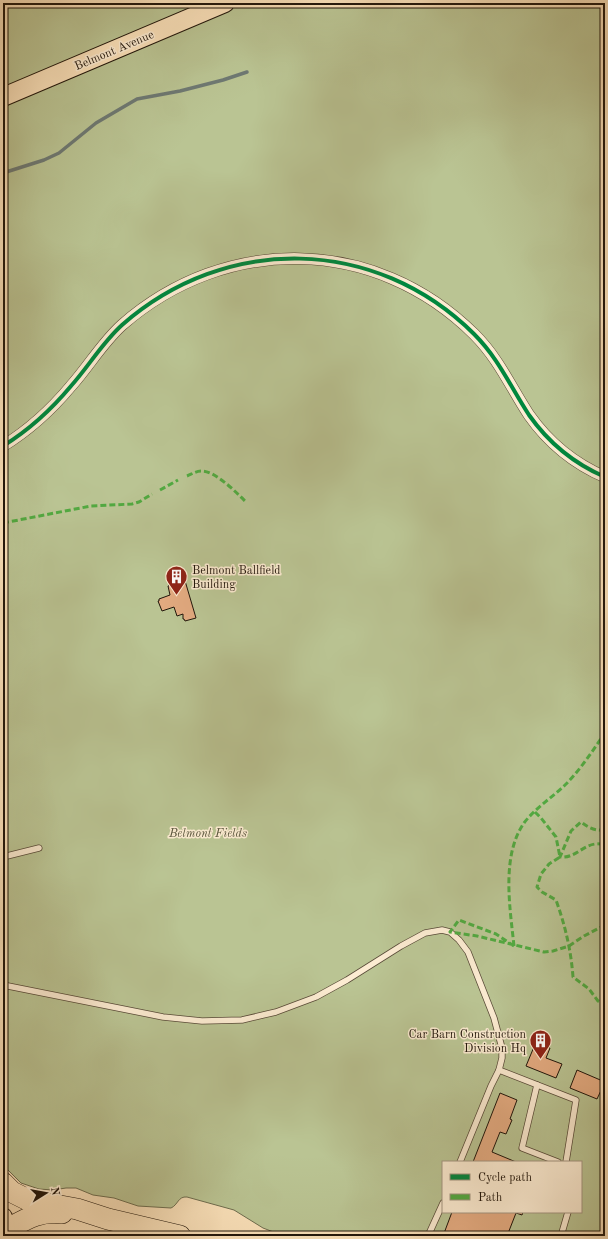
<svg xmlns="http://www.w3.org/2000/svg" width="608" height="1239" viewBox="0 0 608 1239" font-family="'Old Standard TT',serif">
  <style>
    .green { fill: #bac493; stroke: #6e6d4f; fill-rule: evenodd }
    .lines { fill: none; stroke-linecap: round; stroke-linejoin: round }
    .stream { stroke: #6e7973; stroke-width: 3.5 }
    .building { fill: #e2aa80; stroke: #21160b }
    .service-casing { stroke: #574937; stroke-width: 7 }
    .minor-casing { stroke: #574937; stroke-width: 12 }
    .primary-casing { stroke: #21160b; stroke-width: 20 }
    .motorway-casing { stroke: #21160b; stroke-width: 22 }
    .service { stroke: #fcecd2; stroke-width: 5.5 }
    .minor { stroke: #fcecd2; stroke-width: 11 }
    .primary { stroke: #fae1ba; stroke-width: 18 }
    .motorway { stroke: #fae1ba; stroke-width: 21 }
    .quiet { stroke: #52a941; stroke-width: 3; stroke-dasharray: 6 3; stroke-linecap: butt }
    .cycleway-casing { stroke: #fcecd2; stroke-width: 6 }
    .cycleway { stroke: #00873e; stroke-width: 4 }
    .labels { text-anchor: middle; stroke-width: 3; stroke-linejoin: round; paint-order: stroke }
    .street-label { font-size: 12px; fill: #21160b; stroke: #fcecd2 }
    .poi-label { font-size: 12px; fill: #21160b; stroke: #fcecd2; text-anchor: start }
    .park-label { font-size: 12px; font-style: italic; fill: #57533b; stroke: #fcecd2 }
  </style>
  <rect width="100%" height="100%" fill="#fae1ba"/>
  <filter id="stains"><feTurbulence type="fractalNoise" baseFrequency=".005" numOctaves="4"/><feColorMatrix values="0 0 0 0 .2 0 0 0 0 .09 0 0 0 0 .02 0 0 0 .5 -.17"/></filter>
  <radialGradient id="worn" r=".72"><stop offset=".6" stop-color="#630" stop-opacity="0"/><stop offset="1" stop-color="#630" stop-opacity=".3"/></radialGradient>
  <path class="green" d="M3 3H605V1236H284L263 1228 234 1210 187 1197C178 1196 178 1205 171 1208L138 1206 114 1198 93 1195 76 1188H66L53 1190 39 1189 21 1183 5 1167 3 1161ZM443 1162H581V1212H443Z"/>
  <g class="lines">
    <path class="stream" d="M3 173 44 160 59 153 96 123 137 99 180 91 223 80 247 72"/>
  </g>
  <g class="building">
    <path d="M605 333V359H603Z"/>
    <path d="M183 574 196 618 185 621 184 619H183V614L177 616 174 607 162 611 158 601H159V599L170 595 168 586 174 584 171 580H173L172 577Z"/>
    <path d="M536 1042 550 1048 546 1058 562 1064 556 1078 526 1066Z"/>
    <path d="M577 1070 605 1082 597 1099 570 1088Z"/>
    <path d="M500 1093 517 1100 510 1119 512 1120 506 1134 500 1132 492 1152 516 1162H473Z"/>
    <path d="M452 1212H523L522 1215 516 1213 507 1236H443Z"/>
  </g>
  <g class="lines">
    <defs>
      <g id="service">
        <path d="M3 857 39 848"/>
        <path d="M3 985 163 1017 202 1021 242 1020 276 1012 316 997 347 980 401 946 425 933 442 930 450 932 459 940 468 952 494 1018 502 1048V1058L499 1070 491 1086 460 1162"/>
        <path d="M499 1070 576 1100 566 1162"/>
        <path d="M537 1085 522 1148 558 1162"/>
        <path d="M428 1236 443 1203"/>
        <path d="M561 1236 568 1212"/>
      </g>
      <path id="minor" d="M3 446C29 430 51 410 71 386 89 366 102 343 122 325 226 234 375 236 474 334 499 359 510 386 529 415 548 442 575 464 605 477"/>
      <g id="primary">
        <path d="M3 97 225 3"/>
        <path d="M3 1217 10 1236"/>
      </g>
      <g id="motorway">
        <path d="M3 1183 12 1192 28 1200 77 1209 108 1219 180 1236"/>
        <path d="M8 1229C26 1219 40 1210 62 1213"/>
      </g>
    </defs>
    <use href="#service" class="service-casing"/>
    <use href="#minor" class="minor-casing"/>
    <use href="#primary" class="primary-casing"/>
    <use href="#motorway" class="motorway-casing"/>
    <use href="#service" class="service"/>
    <use href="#minor" class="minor"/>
    <use href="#primary" class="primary"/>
    <use href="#motorway" class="motorway"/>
    <g class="quiet">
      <path d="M187 476C192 474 196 471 202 471 215 471 236 492 245 501"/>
      <path d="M160 490 178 480"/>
      <path d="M3 523 91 506 132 504 139 502 152 494"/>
      <path d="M535 812 541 818 556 837 560 857 549 864 541 874 537 887 542 892 556 900C565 925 571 950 573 977L589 989 598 1001 605 1004"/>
      <path d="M605 830C595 831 589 828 581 822L571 831 560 857C578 859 585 839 605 845"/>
      <path d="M514 946C510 908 501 856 524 823 535 808 553 797 566 784 581 769 593 750 605 733"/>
      <path d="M514 946 496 934 459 920 450 932 477 936 544 952 553 951 569 946 584 936 605 925"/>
    </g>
    <defs>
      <path id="cycleway" d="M3 446C29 430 51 410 71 386 89 366 102 343 122 325 226 234 375 236 474 334 499 359 510 386 529 415 548 442 575 464 605 477"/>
    </defs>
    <use href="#cycleway" class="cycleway-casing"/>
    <use href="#cycleway" class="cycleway"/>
  </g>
  <defs>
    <symbol id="building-pin" viewBox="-11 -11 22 30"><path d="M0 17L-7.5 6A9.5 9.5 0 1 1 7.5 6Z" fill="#8f2418" stroke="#fcecd2"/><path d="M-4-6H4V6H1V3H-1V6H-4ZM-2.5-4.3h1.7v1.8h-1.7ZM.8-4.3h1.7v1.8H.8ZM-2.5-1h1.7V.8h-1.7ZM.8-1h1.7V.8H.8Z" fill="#fff"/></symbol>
  </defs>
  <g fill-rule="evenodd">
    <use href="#building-pin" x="164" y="564" width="25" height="34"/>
    <use href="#building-pin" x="528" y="1028" width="25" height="34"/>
  </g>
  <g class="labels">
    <g class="street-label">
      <text transform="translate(114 50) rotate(-23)" y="4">Belmont Avenue</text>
    </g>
    <g class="poi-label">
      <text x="192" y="574">Belmont Ballfield<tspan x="192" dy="14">Building</tspan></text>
      <text x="526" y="1038" text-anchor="end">Car Barn Construction<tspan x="526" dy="14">Division Hq</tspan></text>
    </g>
    <g class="park-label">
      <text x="208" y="837">Belmont Fields</text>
    </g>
  </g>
  <rect width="608" height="1239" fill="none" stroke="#fae1ba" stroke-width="16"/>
  <rect x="4" y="4" width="600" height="1231" fill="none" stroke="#21160b" stroke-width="2"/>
  <rect x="8" y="8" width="592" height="1223" fill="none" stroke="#21160b"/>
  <rect x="442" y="1161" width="140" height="52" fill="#fcecd2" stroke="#a49682"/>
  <rect x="450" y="1174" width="20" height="6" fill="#00873e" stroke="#a49682"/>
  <text x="478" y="1181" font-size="12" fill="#21160b">Cycle path</text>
  <rect x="450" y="1194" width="20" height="6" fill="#52a941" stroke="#a49682"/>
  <text x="478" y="1201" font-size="12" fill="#21160b">Path</text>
  <g transform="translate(46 1193) rotate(79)" stroke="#fcecd2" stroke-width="3" paint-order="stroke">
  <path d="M0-3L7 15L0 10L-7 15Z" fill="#21160b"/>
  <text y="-6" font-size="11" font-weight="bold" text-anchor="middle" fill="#21160b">N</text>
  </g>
  <rect width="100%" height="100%" filter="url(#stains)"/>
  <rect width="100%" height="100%" fill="url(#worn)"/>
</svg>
